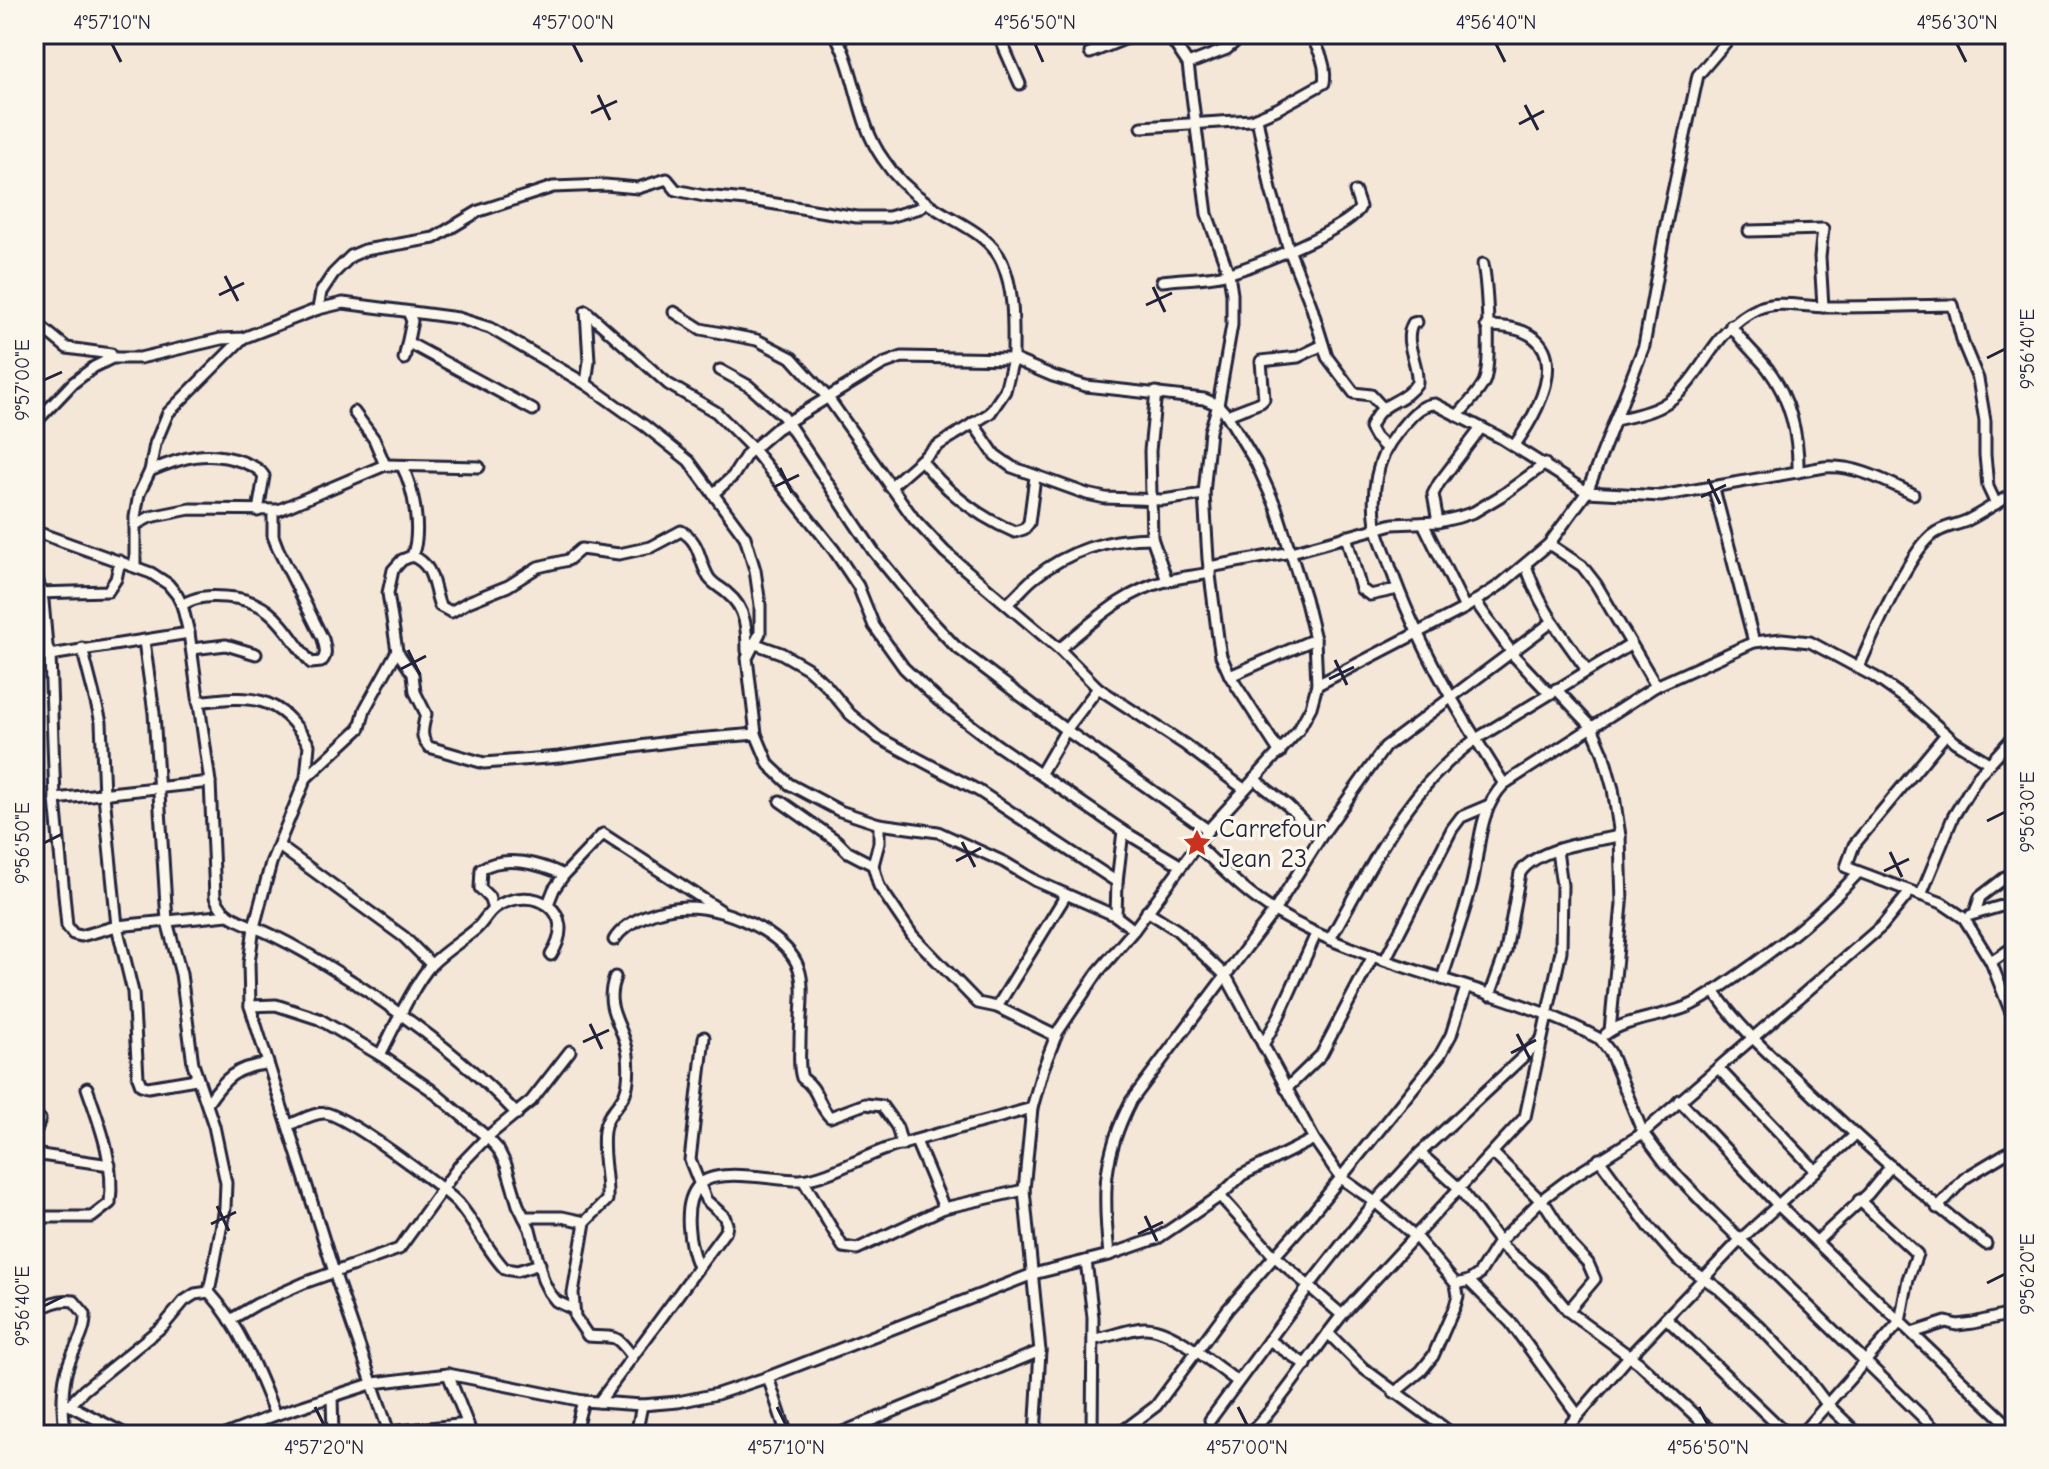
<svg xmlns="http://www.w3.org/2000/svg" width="2049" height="1469" viewBox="0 0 2049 1469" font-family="'Comic Neue',sans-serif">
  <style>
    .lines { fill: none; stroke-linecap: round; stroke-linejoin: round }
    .minor-casing { stroke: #22223b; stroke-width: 15 }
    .minor { stroke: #fbf7ec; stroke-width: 9 }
    .ticks { fill: none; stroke: #22223b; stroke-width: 3 }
    .labels { text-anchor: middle; stroke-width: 7; stroke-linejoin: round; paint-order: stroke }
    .poi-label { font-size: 26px; fill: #22223b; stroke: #fbf7ec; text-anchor: start }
    .neatline { fill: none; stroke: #22223b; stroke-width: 3 }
    .ticks-label { font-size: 20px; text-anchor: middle; fill: #22223b }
  </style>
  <rect width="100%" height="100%" fill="#f4e7d8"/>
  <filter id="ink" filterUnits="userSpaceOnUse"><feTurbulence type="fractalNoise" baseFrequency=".0125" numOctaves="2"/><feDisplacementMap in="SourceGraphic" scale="16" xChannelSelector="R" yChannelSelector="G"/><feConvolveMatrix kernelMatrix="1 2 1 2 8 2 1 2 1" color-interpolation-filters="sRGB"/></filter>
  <g filter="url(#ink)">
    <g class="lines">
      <defs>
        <g id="minor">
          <path d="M835 34C857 73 857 123 883 159 894 176 910 191 926 202 951 221 989 232 1002 262 1015 291 1013 327 1013 359L1053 376 1086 386 1204 399 1218 405 1227 415 1256 463 1276 507 1305 598 1315 639 1317 685 1311 707 1298 731 1208 830 1134 930 1098 972 1057 1033 1043 1069 1032 1108 1024 1190 1040 1351 1035 1435"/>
          <path d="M998 34 1020 84"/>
          <path d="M1168 34 1188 64 1207 214 1229 274 1232 294V325L1218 405 1210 431 1204 494 1208 559 1218 638 1221 656 1230 676 1280 753"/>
          <path d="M1090 53 1137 34"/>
          <path d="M1188 64 1227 49 1244 34"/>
          <path d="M1257 118 1271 190 1289 250 1311 305 1327 357 1354 393 1371 395 1382 407"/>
          <path d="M1142 127 1251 120 1277 109 1324 83C1327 64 1319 50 1310 34"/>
          <path d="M1749 231 1823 229 1820 257 1823 307"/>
          <path d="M1162 281C1184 278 1208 279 1229 273 1253 267 1353 227 1360 207L1355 192"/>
          <path d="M318 309 321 292 333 274 351 256 365 250 434 238 479 211 553 187 605 185 638 188 667 179 676 190 704 196 757 201 857 217H889L920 208 925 202"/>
          <path d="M586 311 668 384 716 412 752 448 834 550 858 586 874 626 904 668 938 700 997 745 1123 831 1180 865"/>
          <path d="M674 312 701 329 757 340 792 358 829 399 914 519 945 552 1059 649 1098 688 1184 744 1244 789"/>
          <path d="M34 321 67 348 111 354 112 358"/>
          <path d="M1731 325C1741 342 1756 354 1768 369 1790 398 1799 436 1798 472"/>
          <path d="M1486 326C1577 325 1550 397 1514 446"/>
          <path d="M409 343 533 410"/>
          <path d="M404 359 412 321 408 312"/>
          <path d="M720 370 749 386 783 416 874 552 924 613 955 646 1066 730 1208 830"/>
          <path d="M586 384 589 361 586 311"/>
          <path d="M1156 392 1150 451 1152 538 1167 581"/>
          <path d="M354 412 374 439 385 465"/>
          <path d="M1227 415 1261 402 1264 399 1261 361 1298 357 1323 345"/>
          <path d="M1457 416C1466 406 1478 394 1484 382 1492 365 1487 284 1483 264"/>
          <path d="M1615 420C1629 417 1649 413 1661 406 1704 383 1708 331 1759 308 1778 300 1804 307 1825 307 1868 307 1910 306 1953 305L1963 343 1978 379 1985 421V455L1988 487 1996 504"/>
          <path d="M973 423 995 455 1012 467 1087 494 1105 498 1163 500 1204 494"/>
          <path d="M34 424 73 383 94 367 112 358H140L221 339 243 338 318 309 343 303 458 318 490 328 586 384 645 426 689 461 745 537 755 570 760 605V633L747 658 756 734 769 765 789 784 840 811 879 824 938 832 1004 862 1036 881 1116 916 1134 930"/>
          <path d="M1385 447 1375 437 1370 428C1381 398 1402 406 1417 383 1419 361 1402 343 1413 323L1417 322"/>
          <path d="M921 460C947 492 976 516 1015 532L1024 529 1029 523 1035 477"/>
          <path d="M402 466C414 489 422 532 412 556L402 560 393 570 388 593 397 651 413 674 415 692 426 714C423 727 419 737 429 747L484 763 559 757 684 740 756 734"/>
          <path d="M150 471C182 457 208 449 243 462 252 466 259 468 264 476L258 511"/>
          <path d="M1714 489 1754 642"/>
          <path d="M713 494 733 476 747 454 776 429 883 364 902 357 1013 359 1005 391 990 413 937 446 890 487"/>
          <path d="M1438 522 1433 494 1439 483 1481 428"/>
          <path d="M1423 523 1465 608"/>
          <path d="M135 525 150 517 190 509 279 510 385 465 479 467"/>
          <path d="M34 531 151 573 168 584 177 595 182 605 189 633 210 782 215 897C222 915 237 920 254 927L249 963 250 1006 334 1272 390 1435"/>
          <path d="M1346 536 1361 589 1370 595 1398 589"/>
          <path d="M1549 544 1582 566 1596 584 1656 686"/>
          <path d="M34 547 37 532"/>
          <path d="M412 556C435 565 432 586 440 606L451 612 468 602 508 586 538 567 568 560 581 549 619 554 651 547 681 531C701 542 698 560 709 578 714 585 722 588 728 594 746 608 747 631 747 651"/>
          <path d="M1526 565C1538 606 1563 636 1587 670"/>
          <path d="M135 566V517L139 494 150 471 155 444 168 413 243 338"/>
          <path d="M34 567 43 601 47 646 50 655 55 799 67 926 73 934 81 936 117 926 228 915"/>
          <path d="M1209 567 1291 552 1393 524 1438 522 1459 517 1474 512 1504 494 1545 464"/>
          <path d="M37 593 108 591 116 579 120 561"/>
          <path d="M1475 601 1515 657 1549 693"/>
          <path d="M1007 604C1017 596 1024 586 1034 578 1067 551 1109 538 1152 538"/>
          <path d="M182 605C196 596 209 596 225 597 274 599 284 631 311 663L321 662C328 655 325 648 323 639L278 549 273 536V511"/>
          <path d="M144 641 154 713 167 921 181 974 193 1064 214 1126 226 1183 225 1208 209 1292"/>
          <path d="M753 643 781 653 807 668 825 684 850 714 879 738 979 791 1117 882 1116 916"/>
          <path d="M82 648 101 722 104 795 117 926 133 992 138 1077 141 1085 148 1087 196 1079"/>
          <path d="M192 649 226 645 256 654"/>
          <path d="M1059 649C1093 622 1123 592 1166 581 1180 577 1195 576 1210 573"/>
          <path d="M34 655H50L189 633"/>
          <path d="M1859 667C1873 635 1906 558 1931 536 1941 527 1954 526 1966 521 1983 513 1998 501 2015 493"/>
          <path d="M1230 676 1315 639"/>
          <path d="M1317 685 1465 608 1500 585 1549 544 1587 492 1644 346 1666 224 1698 75 1733 34"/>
          <path d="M1556 689 1592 727 1603 753 1613 789 1620 836 1622 904 1610 1031"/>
          <path d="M198 702C253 695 278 694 309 745L306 778 271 863 254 927C289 941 323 963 355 983 413 1021 469 1063 517 1114"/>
          <path d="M1946 734 1854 845 1846 867 1942 903 1964 918 1991 962 2015 1023"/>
          <path d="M1041 773 1066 730 1098 688"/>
          <path d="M306 778 360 728 365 709 397 651"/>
          <path d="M1254 779 1287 805 1320 838"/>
          <path d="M1504 784C1460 715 1417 644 1390 566 1386 553 1379 539 1376 525 1371 492 1376 458 1397 433 1407 421 1419 404 1435 404L1501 438 1587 492 1661 496 1825 467C1857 465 1885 481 1913 494"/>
          <path d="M55 799 210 782"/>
          <path d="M780 801 837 841 848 852 873 865"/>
          <path d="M879 824V843L873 865 879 886 913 936 978 1003 997 1007 1056 1036"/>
          <path d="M1197 845C1221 868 1246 894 1276 912 1376 972 1498 984 1600 1039L1610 1052 1643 1133 1666 1164 1710 1210 1941 1435"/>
          <path d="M279 846 404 937 431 964"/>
          <path d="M564 875 603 834 720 910"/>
          <path d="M1117 882 1123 831"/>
          <path d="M1921 895 1953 817 1978 776 2015 735"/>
          <path d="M493 909 489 897 480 888 481 869C505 854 541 864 564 875L554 889 548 904"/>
          <path d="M1147 911 1177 930 1226 976 1314 1139 1341 1178 1375 1202 1415 1236 1456 1284 1458 1296 1455 1306 1433 1356 1421 1371 1394 1393"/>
          <path d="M1975 913 1980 897 2015 870"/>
          <path d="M1971 915 2015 902"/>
          <path d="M1330 939C1373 864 1404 791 1476 739L1630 645"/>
          <path d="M614 940C627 919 661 908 685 907 712 907 738 916 761 929 816 962 800 988 800 1042 800 1054 798 1066 802 1078 820 1090 816 1103 830 1117L865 1104 882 1106 897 1127 902 1145"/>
          <path d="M1385 960 1452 829 1461 817 1487 806"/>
          <path d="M1991 962 2015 946"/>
          <path d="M615 977C602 1010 625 1026 628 1055 629 1066 629 1083 625 1093 619 1107 606 1114 604 1131 601 1154 608 1177 607 1200L585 1222 573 1293 575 1317 588 1336C616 1339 613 1331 632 1356"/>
          <path d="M1442 979C1452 947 1464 915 1472 883 1480 849 1478 810 1504 784L1656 686 1754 642 1782 639 1810 642 1875 677 1909 701 1955 742 1989 763"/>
          <path d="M1714 991C1741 1031 1776 1060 1811 1093 1867 1146 1924 1198 1986 1244"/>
          <path d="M1490 995 1506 951 1520 873C1536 848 1592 841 1620 836"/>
          <path d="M250 1006 276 1005 319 1019 380 1055 430 1089 487 1137 498 1149 506 1165 518 1205 530 1229 543 1280 549 1292 556 1301 573 1309"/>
          <path d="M997 1007 1066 895"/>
          <path d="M1606 1034C1626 1018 1668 1017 1693 1004 1710 996 1725 984 1740 974 1787 941 1819 915 1858 873"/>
          <path d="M1263 1045 1279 1016 1316 934"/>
          <path d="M380 1055C393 1030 414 983 432 964 445 951 462 941 476 929 483 923 488 912 496 907 533 883 580 911 551 955"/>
          <path d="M1718 1068 1816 1171"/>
          <path d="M1286 1089 1321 1055 1373 956"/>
          <path d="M1679 1100 1778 1205 1900 1322 1800 1435"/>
          <path d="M207 1104C224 1079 236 1066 268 1064"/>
          <path d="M289 1125C299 1121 313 1113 324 1113 342 1112 443 1187 458 1203 476 1224 486 1249 505 1269L517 1271 540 1264"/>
          <path d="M34 1136 40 1119"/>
          <path d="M916 1141 944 1208"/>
          <path d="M1420 1153 1460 1189 1504 1248 1541 1278 1568 1311 1639 1363 1716 1435"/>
          <path d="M1493 1153 1547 1207 1571 1245 1588 1263 1595 1279 1568 1311"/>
          <path d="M34 1154 110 1165"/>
          <path d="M1599 1159 1650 1228 1678 1260 1719 1289 1760 1327 1801 1370 1826 1403 1859 1435"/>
          <path d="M803 1180 843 1247 857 1249 944 1208 1024 1190"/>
          <path d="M1220 1196 1273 1255 1342 1315"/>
          <path d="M1859 1200 1917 1254 1908 1279 1900 1322 2015 1431"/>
          <path d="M1937 1208 1965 1178 2015 1148"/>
          <path d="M34 1217H92L110 1203C115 1163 100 1125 87 1088"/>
          <path d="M524 1217H562L585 1222"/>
          <path d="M1817 1241 1868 1194 1891 1166"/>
          <path d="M1109 1255C1103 1194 1102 1157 1131 1101L1274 911 1320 838 1385 747 1552 622"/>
          <path d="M1086 1261 1093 1317 1092 1435"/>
          <path d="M698 1267C689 1246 681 1204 699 1185 716 1166 776 1181 800 1180 826 1178 860 1158 886 1149 934 1134 984 1122 1032 1108"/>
          <path d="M1469 1281 1511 1323 1577 1414"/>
          <path d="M1456 1284 1469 1281 1479 1274 1499 1242 1541 1200 1569 1179 1643 1133 1882 926 1909 893"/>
          <path d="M209 1292C240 1326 258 1372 275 1415"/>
          <path d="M34 1313C48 1304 57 1299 74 1301L85 1314C86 1332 75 1347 69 1363 61 1384 62 1414 66 1435"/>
          <path d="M1666 1318 1788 1435"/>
          <path d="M230 1320 257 1304 304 1283 399 1249 459 1166 487 1137 531 1101 570 1051"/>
          <path d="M1328 1333 1363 1368 1454 1435"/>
          <path d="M1912 1333 1946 1322 1957 1325 1973 1323 2015 1313"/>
          <path d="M1094 1339C1111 1337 1127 1329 1144 1328 1172 1327 1214 1365 1237 1381"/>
          <path d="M1269 1340 1306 1365"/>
          <path d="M448 1374 472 1435"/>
          <path d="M768 1377 787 1435"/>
          <path d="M332 1397 333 1435"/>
          <path d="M599 1402 726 1230 727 1224 724 1216 706 1200 690 1160 704 1037"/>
          <path d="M67 1404 127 1435"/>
          <path d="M69 1405 84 1390 164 1325 184 1301 195 1294 209 1292"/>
          <path d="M1210 1420 1309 1286 1375 1202 1420 1153 1540 1041"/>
          <path d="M389 1432 468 1424"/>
          <path d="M225 1435 275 1415 374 1383 448 1374 583 1401 642 1405 678 1402 717 1394 768 1377 1033 1274 1109 1255 1158 1238 1220 1196 1242 1175 1314 1139"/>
          <path d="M574 1435 583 1401"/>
          <path d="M636 1435 642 1405"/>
          <path d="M836 1435 1040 1351"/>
          <path d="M1108 1435 1124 1430 1156 1406 1228 1309 1305 1222 1440 1055 1451 1035 1466 987"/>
          <path d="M1248 1435C1286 1397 1309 1356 1342 1315L1525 1117 1561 951 1562 885 1557 851"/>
          <path d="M1561 1435 1625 1361 1741 1239 1855 1135"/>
        </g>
      </defs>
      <use href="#minor" class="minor-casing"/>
      <use href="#minor" class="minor"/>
    </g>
  </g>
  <path class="ticks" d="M112 44 121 62M573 44 582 62M1035 44 1043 62M1496 44 1505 62M1957 44 1966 62M598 95 610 120M1525 105 1538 130M591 113 617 101M1519 124 1544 111M225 276 238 301M1153 287 1165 312M219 295 244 283M1146 305 1172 293M1987 358 2005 349M44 380 62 372M780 468 792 493M1708 479 1720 504M774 487 799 475M1701 497 1726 485M408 650 420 675M1335 660 1347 685M401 669 426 656M1329 679 1354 667M1987 821 2005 812M962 842 975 867M44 843 62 834M1890 852 1902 877M956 861 981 848M1884 871 1909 859M590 1024 602 1049M1517 1034 1530 1059M583 1042 609 1030M1511 1053 1536 1040M217 1206 229 1231M1145 1216 1157 1241M211 1224 236 1212M1138 1234 1163 1222M1987 1283 2005 1274M44 1306 62 1297M315 1407 324 1425M777 1407 786 1425M1238 1407 1247 1425M1699 1407 1708 1425"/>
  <defs>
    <symbol id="sight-bare" viewBox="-9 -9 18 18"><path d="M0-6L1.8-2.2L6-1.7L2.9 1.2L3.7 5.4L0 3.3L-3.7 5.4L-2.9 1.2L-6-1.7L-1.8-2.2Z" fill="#c8321e" stroke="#fbf7ec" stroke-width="2.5" paint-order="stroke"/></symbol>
  </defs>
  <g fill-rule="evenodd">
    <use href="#sight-bare" x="1177" y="823" width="40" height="40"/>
  </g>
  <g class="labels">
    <g class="poi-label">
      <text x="1219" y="837">Carrefour<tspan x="1219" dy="30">Jean 23</tspan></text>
    </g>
  </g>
  <rect width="2049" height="1469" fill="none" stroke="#fbf7ec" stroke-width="88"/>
  <rect x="44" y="44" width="1961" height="1381" class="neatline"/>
  <g class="ticks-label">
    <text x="112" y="29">4°57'10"N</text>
    <text x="573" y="29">4°57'00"N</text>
    <text x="1035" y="29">4°56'50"N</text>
    <text x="1496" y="29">4°56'40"N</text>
    <text x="1957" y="29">4°56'30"N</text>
    <text transform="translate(2027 349) rotate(-90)" y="7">9°56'40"E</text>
    <text transform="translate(22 380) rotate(-90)" y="7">9°57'00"E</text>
    <text transform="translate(2027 812) rotate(-90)" y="7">9°56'30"E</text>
    <text transform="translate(22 843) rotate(-90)" y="7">9°56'50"E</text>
    <text transform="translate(2027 1274) rotate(-90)" y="7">9°56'20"E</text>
    <text transform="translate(22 1306) rotate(-90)" y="7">9°56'40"E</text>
    <text x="324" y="1454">4°57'20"N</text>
    <text x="786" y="1454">4°57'10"N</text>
    <text x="1247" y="1454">4°57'00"N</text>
    <text x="1708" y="1454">4°56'50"N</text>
  </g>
</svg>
